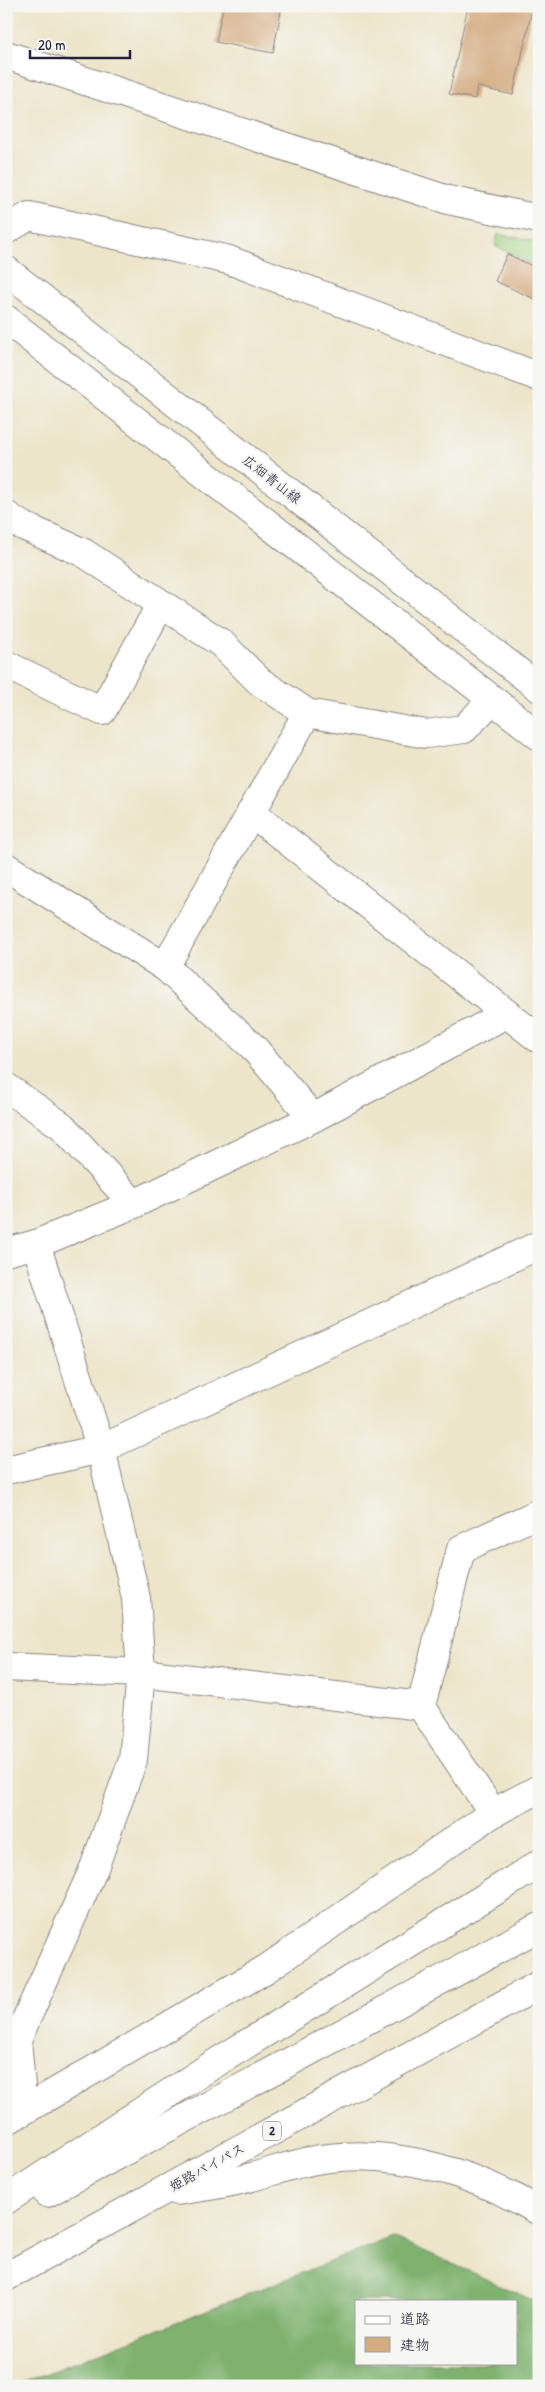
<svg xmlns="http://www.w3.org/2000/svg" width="545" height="2392" viewBox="0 0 545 2392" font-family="'Patrick Hand','Klee One',sans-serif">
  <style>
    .green { fill: #9fd07f; stroke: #60795d }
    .forest { fill: #7fb26e; stroke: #506a54; fill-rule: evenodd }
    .building { fill: #d4ac82 }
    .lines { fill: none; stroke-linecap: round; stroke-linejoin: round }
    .minor-casing { stroke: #888482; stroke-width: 30 }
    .major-casing { stroke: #888482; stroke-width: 30 }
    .highway-casing { stroke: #888482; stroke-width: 30 }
    .minor { stroke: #fff; stroke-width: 28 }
    .major { stroke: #fff; stroke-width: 28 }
    .highway { stroke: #fff; stroke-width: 28 }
    .labels { text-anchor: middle; stroke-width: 4.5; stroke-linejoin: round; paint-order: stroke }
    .shield { fill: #f6f6f2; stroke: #626272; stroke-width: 1 }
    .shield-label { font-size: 12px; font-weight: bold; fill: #22223b }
    .street-label { font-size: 14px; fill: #22223b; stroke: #f6f6f2 }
  </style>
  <rect width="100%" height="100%" fill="#f6f6f2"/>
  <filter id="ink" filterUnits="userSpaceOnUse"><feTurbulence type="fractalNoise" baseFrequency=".02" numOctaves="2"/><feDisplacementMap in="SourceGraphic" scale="10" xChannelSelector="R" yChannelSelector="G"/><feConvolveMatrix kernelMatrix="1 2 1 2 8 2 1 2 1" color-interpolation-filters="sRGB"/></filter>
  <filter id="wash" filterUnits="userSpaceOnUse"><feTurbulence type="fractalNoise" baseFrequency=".0096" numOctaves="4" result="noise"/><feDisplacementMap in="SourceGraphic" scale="20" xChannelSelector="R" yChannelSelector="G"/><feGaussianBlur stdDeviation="1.12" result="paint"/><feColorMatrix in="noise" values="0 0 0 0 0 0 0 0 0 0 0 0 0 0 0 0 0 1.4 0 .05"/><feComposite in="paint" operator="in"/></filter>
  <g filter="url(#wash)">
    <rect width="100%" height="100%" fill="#ede5c9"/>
    <path class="green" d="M498 234 539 242V267L495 246Z"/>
    <path class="forest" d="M393 2237 539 2303V2386H14ZM356 2301H516V2363H356Z"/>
    <g id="blocks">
      <g class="building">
        <path d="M223 6H282L273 53 216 42Z"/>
        <path d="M468 6H533L513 95 477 87 475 99 449 94Z"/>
        <path d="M507 254 539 269V301L495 281Z"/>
      </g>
    </g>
  </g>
  <g filter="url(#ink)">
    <use href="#blocks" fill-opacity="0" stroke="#888482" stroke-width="1"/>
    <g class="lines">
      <defs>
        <g id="minor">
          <path d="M6 55 448 200 539 219"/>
          <path d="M6 230 29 216 229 260 539 377"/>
          <path d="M6 515 21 525 84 553 221 643 259 681 307 713 426 734 464 729 492 700"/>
          <path d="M6 665 102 711 161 604"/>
          <path d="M251 812 539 1039"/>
          <path d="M6 867 165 967 253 1047 313 1118"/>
          <path d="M165 967 307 713"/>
          <path d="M6 1087 62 1126 134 1204"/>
          <path d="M6 1252 36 1244 134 1204 313 1118 506 1014"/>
          <path d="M6 1470 101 1449 539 1245"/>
          <path d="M6 1667 141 1673 421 1706"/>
          <path d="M493 1813 421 1706 461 1549 539 1513"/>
          <path d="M23 2110 17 2040 94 1868 133 1760 141 1673 136 1598 101 1449 36 1244"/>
          <path d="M6 2121 266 1969 493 1813 539 1789"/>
        </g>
        <g id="major">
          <path d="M6 270 539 688"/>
          <path d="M6 319 539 736"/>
        </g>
        <g id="highway">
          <path d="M177 2191C199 2187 222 2185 244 2179 273 2172 299 2161 329 2158 401 2149 477 2175 539 2211"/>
          <path d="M47 2193 539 1927"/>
          <path d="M6 2200 214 2064 539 1864"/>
          <path d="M6 2277 539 1985"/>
        </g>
      </defs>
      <use href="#minor" class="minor-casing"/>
      <use href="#major" class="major-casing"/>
      <use href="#highway" class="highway-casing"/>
      <use href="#minor" class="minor"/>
      <use href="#major" class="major"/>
      <use href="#highway" class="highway"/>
    </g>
  </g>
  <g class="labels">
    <rect class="shield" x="263" y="2121.5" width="18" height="19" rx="4"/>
    <g class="shield-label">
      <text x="272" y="2135">2</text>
    </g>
    <g class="street-label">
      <text transform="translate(272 479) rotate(38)" y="5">広畑青山線</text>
      <text transform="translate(207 2167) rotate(-29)" y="5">姫路バイパス</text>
    </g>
  </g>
  <rect width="545" height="2392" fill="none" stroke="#f6f6f2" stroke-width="25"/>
  <rect x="355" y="2300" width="162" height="65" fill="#f6f6f2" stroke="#a1a1a9"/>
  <rect x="365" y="2316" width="25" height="8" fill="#ffffff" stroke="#a1a1a9"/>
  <text x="400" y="2324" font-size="15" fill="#22223b">道路</text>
  <rect x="365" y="2337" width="25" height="15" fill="#d4ac82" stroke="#a1a1a9"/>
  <text x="400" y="2350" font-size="15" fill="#22223b">建物</text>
  <path d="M30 50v8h100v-8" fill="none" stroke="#22223b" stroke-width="2.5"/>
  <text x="38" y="50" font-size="15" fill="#22223b" stroke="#f6f6f2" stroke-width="4" paint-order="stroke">20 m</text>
</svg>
